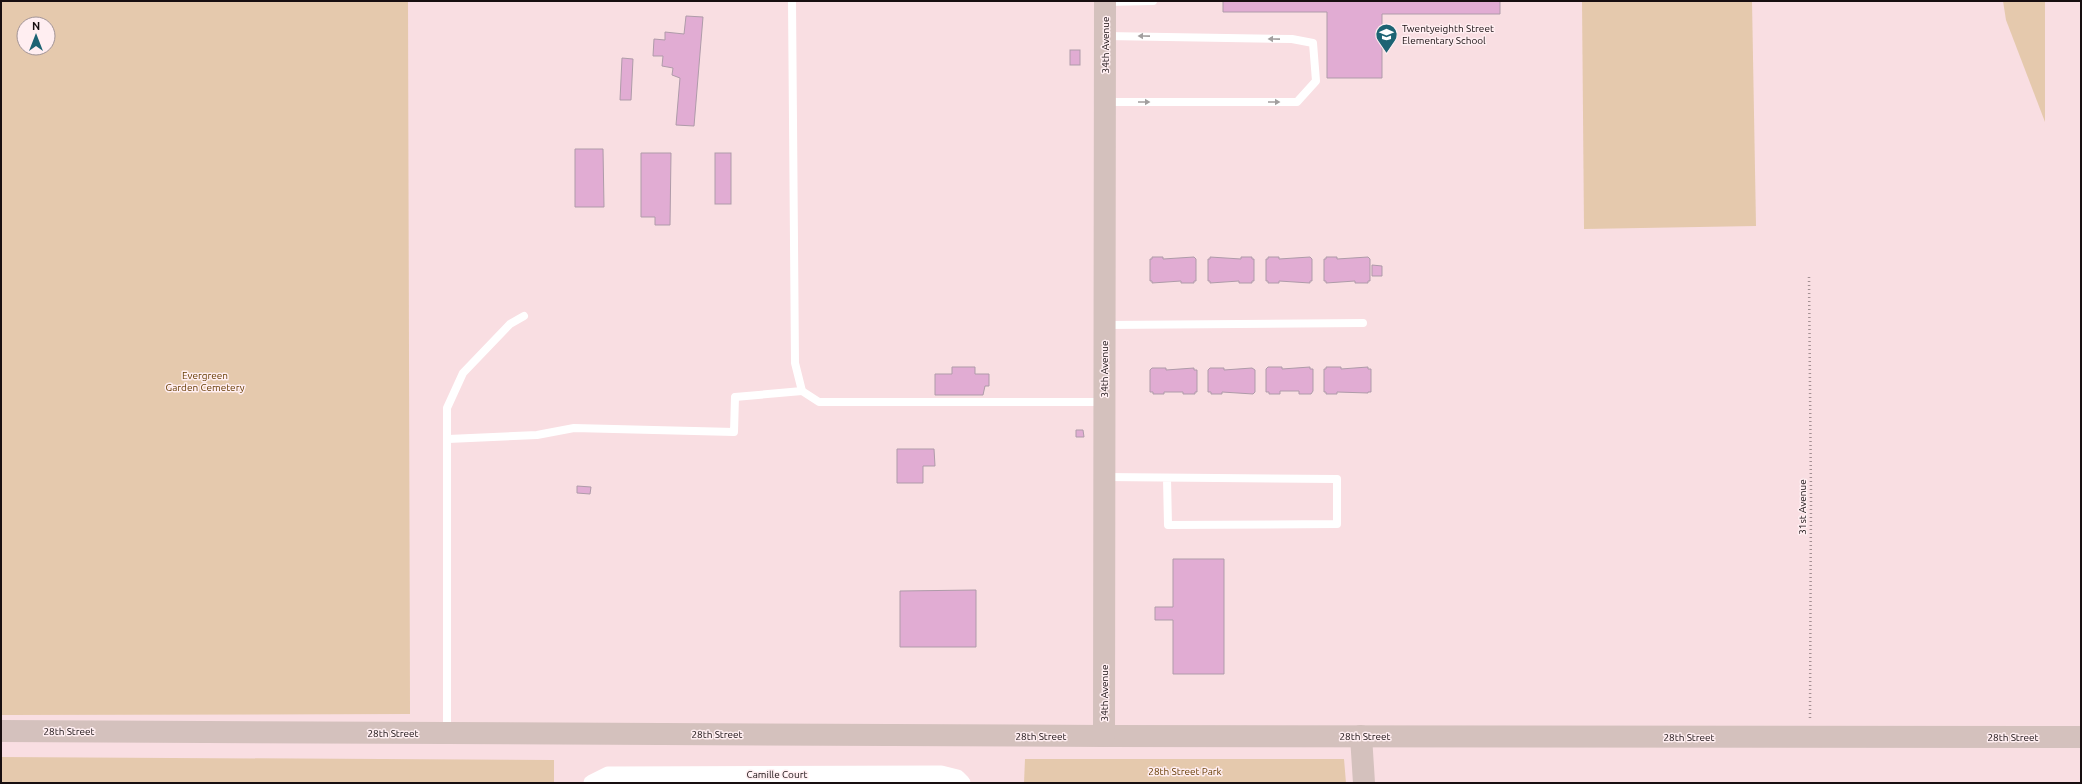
<svg xmlns="http://www.w3.org/2000/svg" width="2082" height="784" viewBox="0 0 2082 784" font-family="Ubuntu,sans-serif">
  <style>
    .green { fill: #e5c9ad; fill-rule: evenodd }
    .building { fill: #e1acd3; stroke: #af9ba9 }
    .lines { fill: none; stroke-linecap: round; stroke-linejoin: round }
    .path { stroke: #a49093; stroke-width: 2.5; stroke-dasharray: 1 3; stroke-linecap: butt }
    .lane { stroke: #fff; stroke-width: 8 }
    .street { stroke: #fff; stroke-width: 17 }
    .secondary { stroke: #d4c1bd; stroke-width: 22 }
    .oneway { fill: #a29f9f }
    .labels { text-anchor: middle; stroke-width: 3; stroke-linejoin: round; paint-order: stroke }
    .poi-label { font-size: 10px; fill: #170e10; stroke: #ffeef1; text-anchor: start }
    .street-label { font-size: 10px; fill: #170e10; stroke: #ffeef1 }
    .park-label { font-size: 10px; fill: #663b00; stroke: #ffeef1 }
  </style>
  <rect width="100%" height="100%" fill="#f9dee2"/>
  <g class="green">
    <path d="M1 1H408L410 714 1 715ZM24 24H48V48H24Z"/>
    <path d="M1582 1H1752L1756 226 1584 229Z"/>
    <path d="M2003 1H2045V122L2006 20Z"/>
    <path d="M1 757 554 760V783H1Z"/>
    <path d="M1025 759H1344L1346 783H1024Z"/>
  </g>
  <g class="building">
    <path d="M1223 1H1500V14H1382V78H1327V12H1223Z"/>
    <path d="M686 16 703 17 694 126 676 125 680 78 672 75 673 68 662 66 663 56H653L654 39 665 40V32L684 34Z"/>
    <rect x="1070" y="50" width="10" height="15"/>
    <path d="M622 58 633 59 631 100H620Z"/>
    <path d="M575 149H603L604 207H575Z"/>
    <path d="M641 153H671L670 225H655V217H641Z"/>
    <rect x="715" y="153" width="16" height="51"/>
    <path d="M1152 257H1163V259L1194 257 1196 259V281H1194V283H1181V281L1152 283V281H1150V259H1152Z"/>
    <path d="M1210 257 1241 259V257H1252V259H1254V281H1252V283H1239V281L1210 283V281H1208V259H1210Z"/>
    <path d="M1268 257H1279V259L1310 257 1312 259V281H1310V283L1279 281V283H1268V281H1266V259H1268Z"/>
    <path d="M1326 257H1337V259L1368 257 1370 259V281H1368V283H1355V281L1326 283V281H1324V259H1326Z"/>
    <path d="M1372 265 1382 266V276H1372Z"/>
    <path d="M952 367H975V374H989V386H985L983 395H935V374H952Z"/>
    <path d="M1268 367H1282V369L1310 367V369H1313V391L1311 394H1299V391H1280V394H1269V392H1266V369Z"/>
    <path d="M1326 367H1341V369L1368 367V369H1371V392H1368V393L1337 392V394H1326V392H1324V369H1326Z"/>
    <path d="M1152 368H1166V370L1194 368V370H1197V392H1195V394H1183V392H1164V394H1153V392H1150V370Z"/>
    <path d="M1210 368H1224V370L1252 368 1255 370V392L1253 394 1222 392V394H1211V392H1208V370Z"/>
    <path d="M1076 430H1083L1084 437H1076Z"/>
    <path d="M897 449H934L935 466H923V483H897Z"/>
    <path d="M577 486 591 487 590 494 577 493Z"/>
    <path d="M1173 559H1224V674H1173V620H1155V607H1173Z"/>
    <path d="M976 590V647H900V591Z"/>
  </g>
  <g class="lines">
    <path class="path" d="M1809 277 1811 495 1810 718"/>
    <g class="lane">
      <path d="M792 1 795 363 802 391 819 402H1104"/>
      <path d="M1105 2 1153 1"/>
      <path d="M1105 102H1297L1316 81 1313 43 1292 39 1106 36"/>
      <path d="M1106 325 1363 323"/>
      <path d="M448 439 537 435 574 428 734 432 735 397 802 391"/>
      <path d="M1105 477 1337 479V524L1168 525 1167 478"/>
      <path d="M447 732V408L463 373 510 324 524 316"/>
    </g>
    <path class="street" d="M592 783 608 775 941 774 957 778 962 783"/>
    <g class="secondary">
      <path d="M1 731 1104 736 2081 737"/>
      <path d="M1104 736 1105 1"/>
      <path d="M1361 736 1364 783"/>
    </g>
  </g>
  <defs><path id="oneway-solid" d="M-6-.8H1V-3.2L6.5 0L1 3.2V.8H-6Z"/></defs>
  <g class="oneway">
    <use href="#oneway-solid" transform="translate(1144 36) rotate(-179)"/>
    <use href="#oneway-solid" transform="translate(1274 39) rotate(-179)"/>
    <use href="#oneway-solid" transform="translate(1144 102)"/>
    <use href="#oneway-solid" transform="translate(1274 102)"/>
  </g>
  <defs>
    <symbol id="school-pin" viewBox="-11 -11 22 30"><path d="M0 17L-7.5 6A9.5 9.5 0 1 1 7.5 6Z" fill="#1c6373" stroke="#ffeef1"/><path d="M0-5L7-2L0 1L-7-2ZM-4 1L0 2.5L4 1V4Q0 6-4 4Z" fill="#fff"/></symbol>
  </defs>
  <g fill-rule="evenodd">
    <use href="#school-pin" x="1374" y="22" width="25" height="34"/>
  </g>
  <g class="labels">
    <g class="poi-label">
      <text x="1402" y="32">Twentyeighth Street<tspan x="1402" dy="12">Elementary School</tspan></text>
    </g>
    <g class="street-label">
      <text transform="translate(1105 45) rotate(-90)" y="4">34th Avenue</text>
      <text transform="translate(1104 369) rotate(-90)" y="4">34th Avenue</text>
      <text transform="translate(1802 507) rotate(-90)" y="4">31st Avenue</text>
      <text transform="translate(1104 693) rotate(-90)" y="4">34th Avenue</text>
      <text x="69" y="735">28th Street</text>
      <text x="393" y="737">28th Street</text>
      <text x="717" y="738">28th Street</text>
      <text x="1041" y="740">28th Street</text>
      <text x="1365" y="740">28th Street</text>
      <text x="1689" y="741">28th Street</text>
      <text x="2013" y="741">28th Street</text>
      <text x="777" y="778">Camille Court</text>
    </g>
    <g class="park-label">
      <text x="205" y="379">Evergreen<tspan x="205" dy="12">Garden Cemetery</tspan></text>
      <text x="1185" y="775">28th Street Park</text>
    </g>
  </g>
  <rect width="2082" height="784" fill="none" stroke="#170e10" stroke-width="4"/>
  <g transform="translate(36 36)"><circle r="19" fill="#ffeef1" stroke="#a29497"/>
  <path d="M0-3L7 15L0 10L-7 15Z" fill="#1c6373"/>
  <text y="-6" font-size="11" font-weight="bold" text-anchor="middle" fill="#170e10">N</text>
  </g>
</svg>
